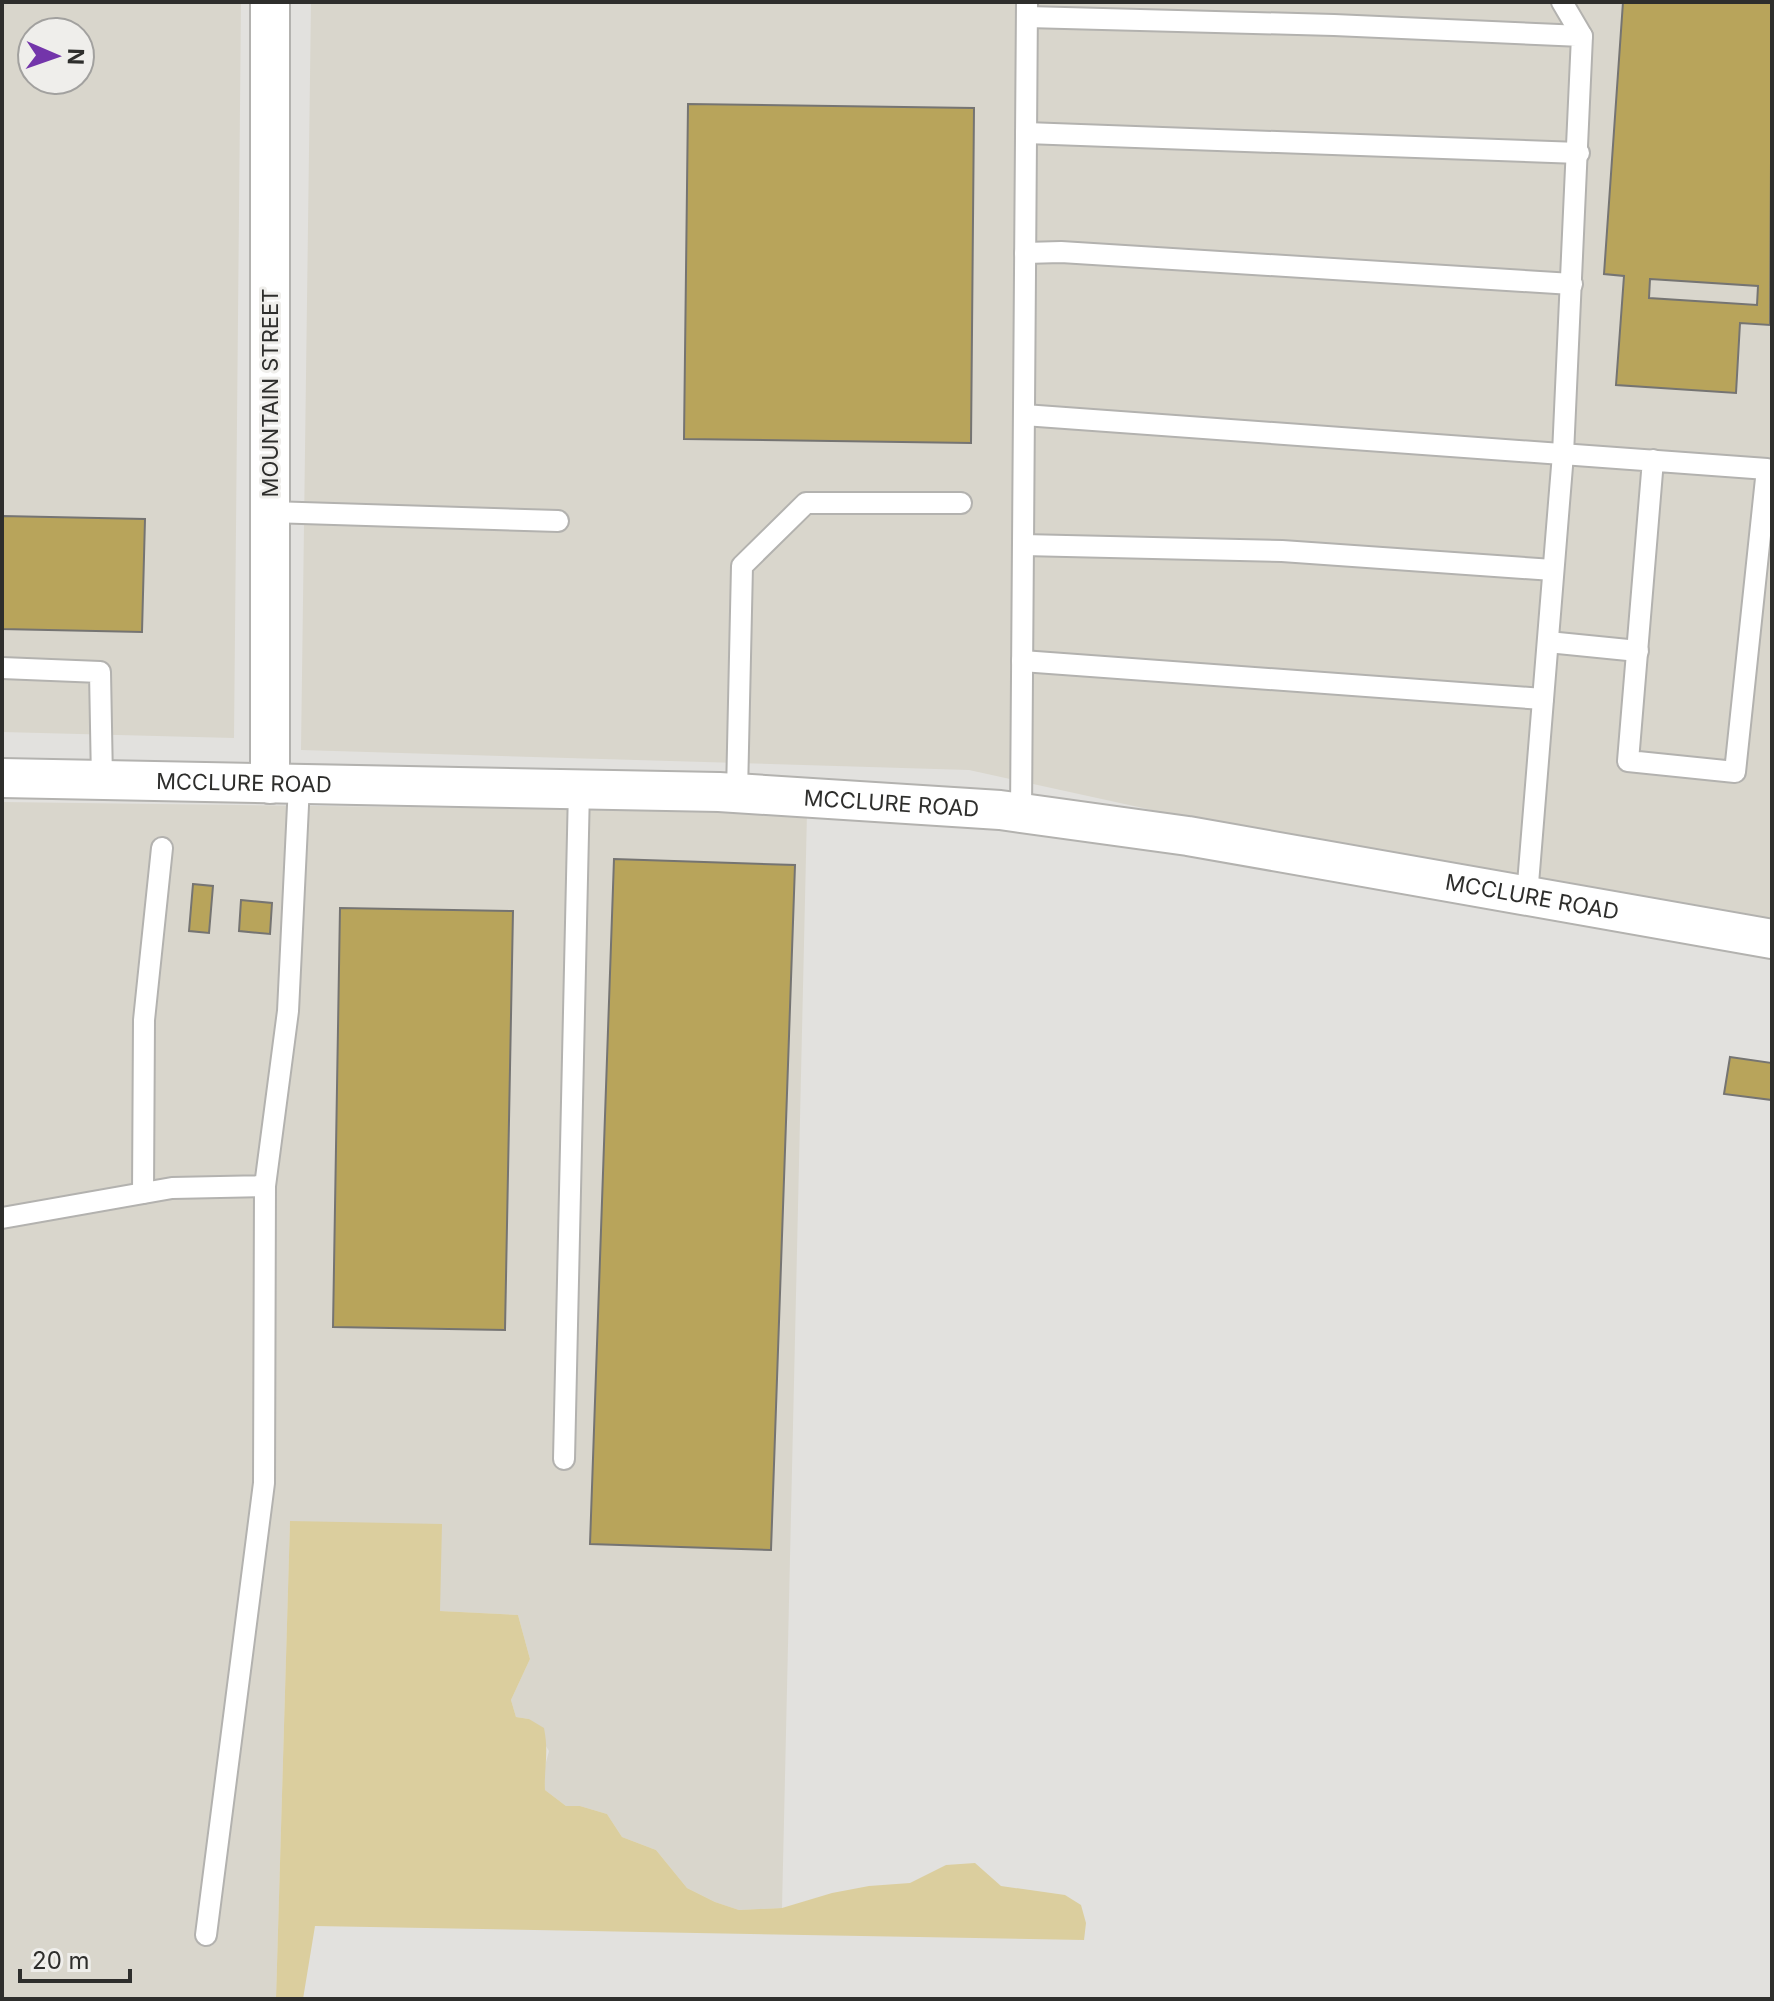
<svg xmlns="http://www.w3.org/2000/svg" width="1774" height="2001" viewBox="0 0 1774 2001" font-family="Inter,sans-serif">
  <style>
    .built { fill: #d9d6cc; fill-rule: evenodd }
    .green { fill: #dbce9e }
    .building { fill: #b8a45b; stroke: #757472; stroke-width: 2; fill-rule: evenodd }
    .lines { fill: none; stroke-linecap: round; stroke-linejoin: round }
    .lane-casing { stroke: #b3b2af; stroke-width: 24 }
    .street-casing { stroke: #b3b2af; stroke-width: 42 }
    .lane { stroke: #fff; stroke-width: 20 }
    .street { stroke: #fff; stroke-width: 38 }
    .labels { text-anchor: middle; stroke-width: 6; stroke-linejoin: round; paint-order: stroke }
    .street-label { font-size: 22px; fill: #2e2e2c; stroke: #efeeeb }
  </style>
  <rect width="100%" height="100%" fill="#e2e1de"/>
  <g class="built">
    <path d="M2 2H241L234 738 2 732ZM32 32H80V80H32Z"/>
    <path d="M311 2H1772V923L1624 913 969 770 301 750Z"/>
    <path d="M2 802 807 812 782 1908 739 1910 715 1902 687 1888 656 1850 622 1837 607 1814 580 1806H566L545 1790 544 1770 549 1751 529 1719 516 1717 511 1700 530 1659 518 1615 440 1611 290 1521 276 1999H2Z"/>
  </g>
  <path class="green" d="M290 1521 442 1524 440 1611 518 1615 530 1659 511 1700 516 1717 529 1719 544 1728C549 1753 544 1766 545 1790L566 1806H580L607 1814 622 1837 656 1850 687 1888 715 1902 739 1910 782 1908 832 1893 869 1886 910 1883 946 1865 975 1863 1001 1886 1065 1895 1081 1905 1086 1923 1084 1940 315 1926 303 1999H276Z"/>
  <g class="building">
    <path d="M1623 2H1772L1770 325 1740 323 1736 393 1616 385 1624 276 1604 274ZM1650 279 1758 286 1757 305 1649 298Z"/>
    <path d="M688 104 974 108 971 443 684 439Z"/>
    <path d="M2 516 145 519 142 632 2 629Z"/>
    <path d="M614 859 795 865 771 1550 590 1544Z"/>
    <path d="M193 884 213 886 209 933 189 931Z"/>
    <path d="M241 900 272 903 270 934 239 931Z"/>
    <path d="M340 908 513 911 505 1330 333 1327Z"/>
    <path d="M1730 1057 1772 1063V1100L1724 1094Z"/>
  </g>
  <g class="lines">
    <defs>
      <g id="lane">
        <path d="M1562 2 1582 36"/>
        <path d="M1027 17 1334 25 1582 36 1563 454 1527 896"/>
        <path d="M1026 133 1579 153"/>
        <path d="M1025 253 1061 252 1572 284"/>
        <path d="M1024 415 1767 469 1735 772 1628 761 1653 460"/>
        <path d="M270 512 558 521"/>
        <path d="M1023 545 1282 551 1553 570"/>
        <path d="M1548 642 1638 651"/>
        <path d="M1022 661 1543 699"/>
        <path d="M2 668 100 672 102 780"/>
        <path d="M737 793 742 566 806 503H961"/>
        <path d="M1021 813 1027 2"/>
        <path d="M143 1193 144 1020 162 848"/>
        <path d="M2 1218 172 1188 265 1186 288 1011 299 785"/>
        <path d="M564 1459 579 789"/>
        <path d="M206 1935 264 1483 265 1186"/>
      </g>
      <g id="street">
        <path id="s1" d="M2 778 719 792 1000 810 1188 836 1772 939"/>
        <path d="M270 784V2"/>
      </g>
    </defs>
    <use href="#lane" class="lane-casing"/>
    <use href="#street" class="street-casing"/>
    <use href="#lane" class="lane"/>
    <use href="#street" class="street"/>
  </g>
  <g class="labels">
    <g class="street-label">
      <text transform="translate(270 393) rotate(-90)" y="8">MOUNTAIN STREET</text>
      <text dy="8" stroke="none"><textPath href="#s1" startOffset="242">MCCLURE ROAD</textPath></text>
      <text dy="8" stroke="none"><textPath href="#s1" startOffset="890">MCCLURE ROAD</textPath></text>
      <text dy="8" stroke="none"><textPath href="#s1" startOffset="1538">MCCLURE ROAD</textPath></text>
    </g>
  </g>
  <rect width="1774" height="2001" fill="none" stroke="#2e2e2c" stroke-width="8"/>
  <g transform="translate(56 56) rotate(92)"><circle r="38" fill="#efeeeb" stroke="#a2a19f" stroke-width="2"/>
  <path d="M0-6L14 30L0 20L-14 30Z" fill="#7335aa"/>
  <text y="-12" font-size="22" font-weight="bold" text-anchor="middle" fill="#2e2e2c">N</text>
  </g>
  <path d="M20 1969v12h110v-12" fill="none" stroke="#2e2e2c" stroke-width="4"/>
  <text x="32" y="1969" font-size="24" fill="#2e2e2c" stroke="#efeeeb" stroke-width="6" paint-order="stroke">20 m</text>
</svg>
